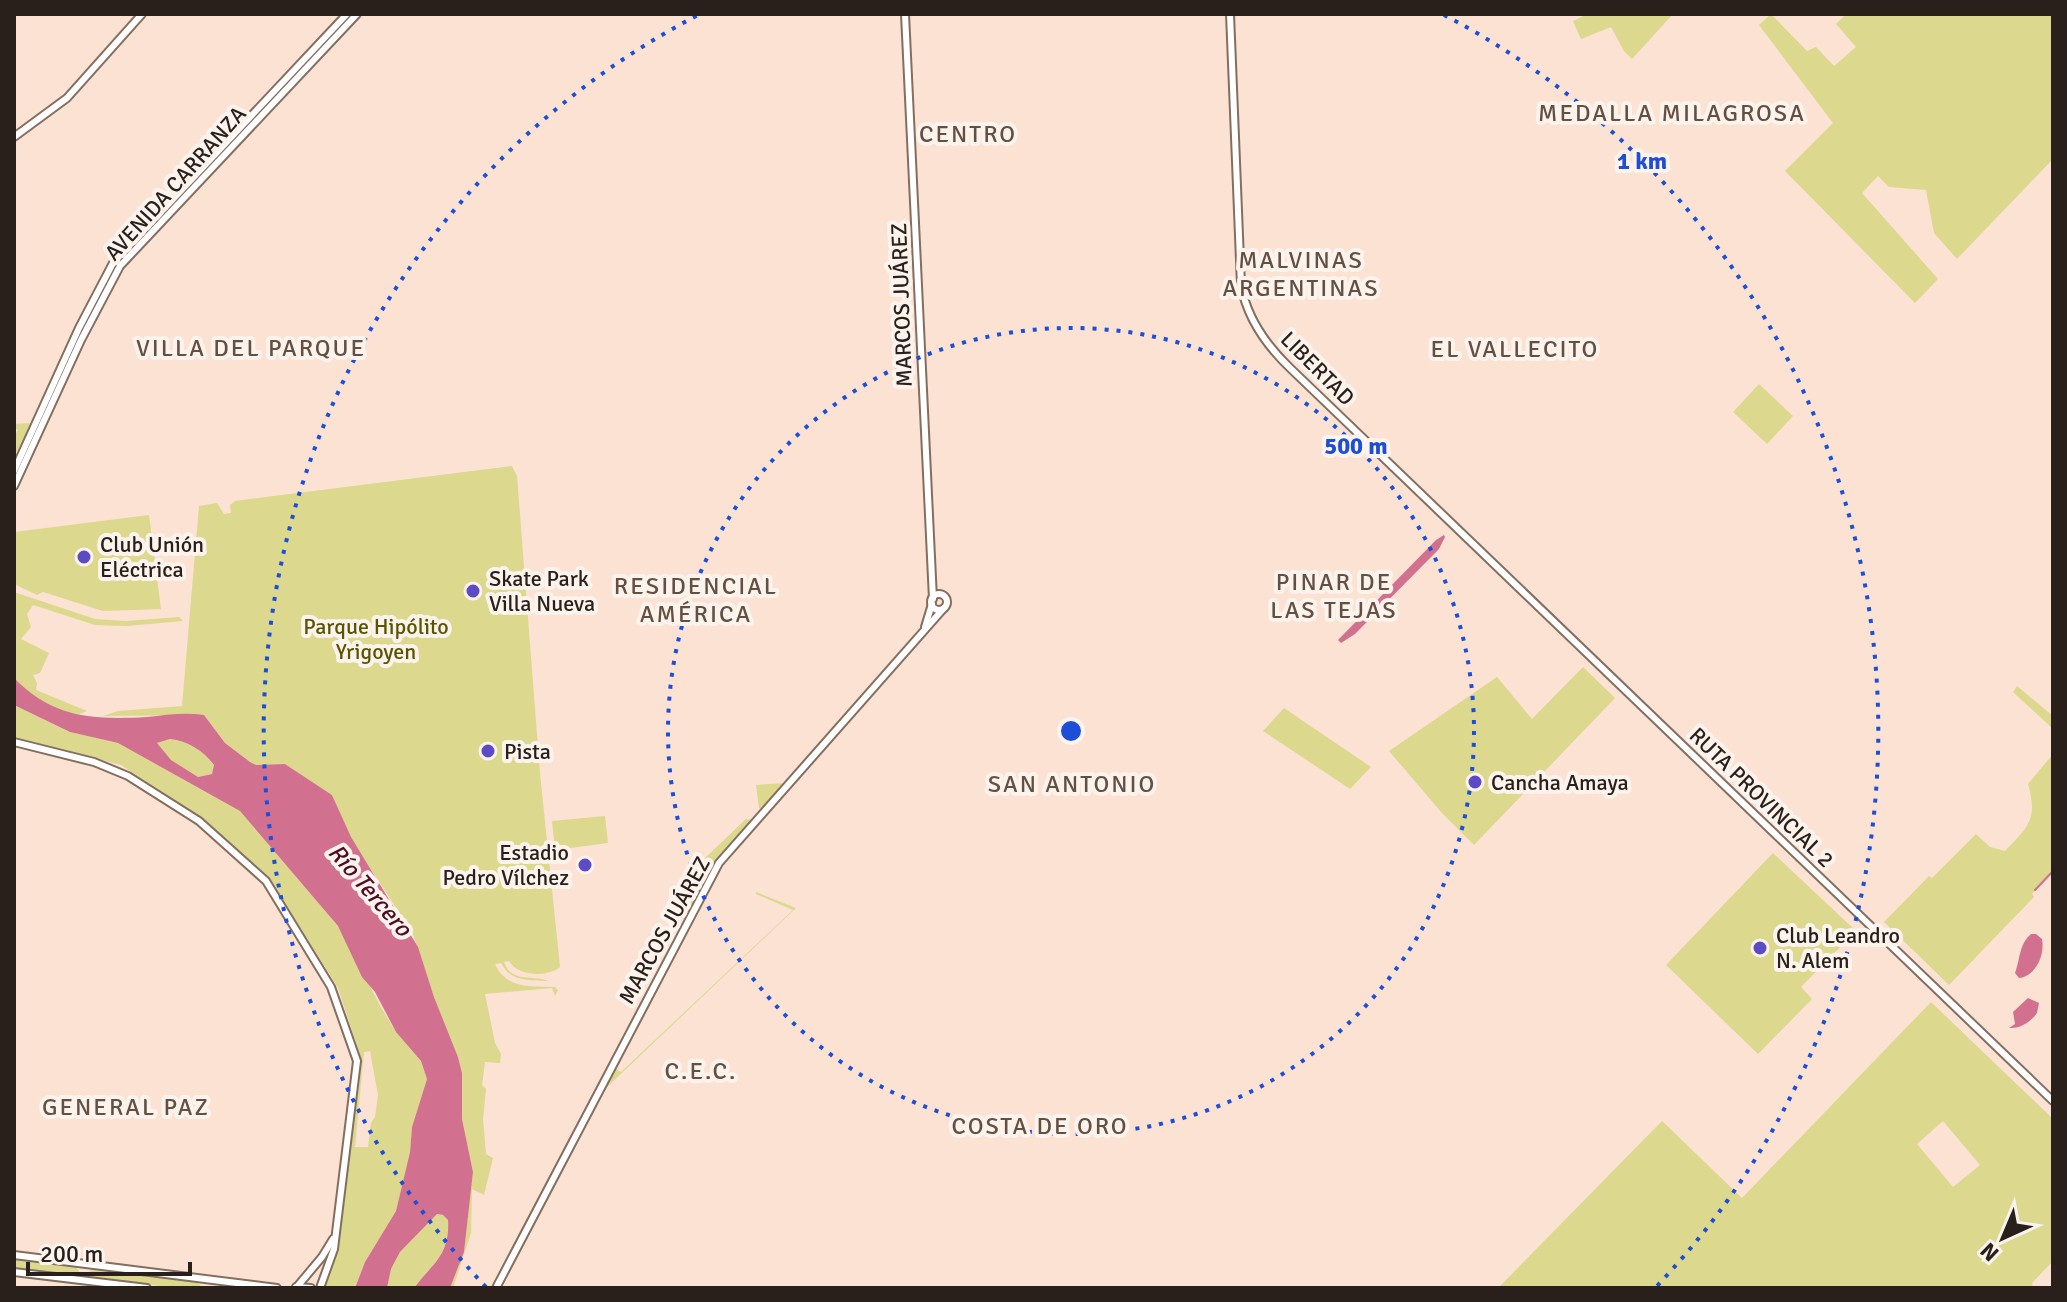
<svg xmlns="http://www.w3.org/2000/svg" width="2067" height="1302" viewBox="0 0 2067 1302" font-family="Signika,sans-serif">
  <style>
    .green { fill: #dcd88e; fill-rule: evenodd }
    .water { fill: #d2708f; fill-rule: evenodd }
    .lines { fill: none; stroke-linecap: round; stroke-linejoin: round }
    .stream { stroke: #d2708f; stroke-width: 2 }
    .secondary-casing { stroke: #836e60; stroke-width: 10 }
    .secondary { stroke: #fff; stroke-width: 6 }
    .ring { fill: none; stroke: #1d4ed8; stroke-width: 4; stroke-dasharray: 4 8 }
    .poi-dot { fill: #5b4cc5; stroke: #fdf3ed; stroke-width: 3 }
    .labels { text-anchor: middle; stroke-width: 8; stroke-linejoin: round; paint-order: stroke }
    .street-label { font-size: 22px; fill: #29201b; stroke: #fdf3ed }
    .poi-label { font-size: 22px; fill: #29201b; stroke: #fdf3ed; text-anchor: start }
    .park-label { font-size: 22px; fill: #595400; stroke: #fdf3ed }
    .neighbourhood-label { font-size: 24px; letter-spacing: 2px; fill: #644f43; stroke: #fdf3ed }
    .water-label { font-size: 24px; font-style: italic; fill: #4b0d26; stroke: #fdf3ed }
    .centre { fill: #1d4ed8; stroke: #fdf3ed; stroke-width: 4 }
    .ring-label { font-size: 24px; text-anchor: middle; font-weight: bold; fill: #1d4ed8; stroke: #fdf3ed; stroke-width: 8; stroke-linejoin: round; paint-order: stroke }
  </style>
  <rect width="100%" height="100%" fill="#fbe2d3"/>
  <g class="green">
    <path d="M1588 14H1673L1632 59 1624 51 1611 27 1581 39 1573 21Z"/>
    <path d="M1771 14 1807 51 1816 47 1834 66 1856 47 1836 24 1846 14H2053V159L1957 259 1934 233 1926 190 1889 187 1878 176 1862 193 1938 279 1915 303 1785 171 1833 123 1759 25Z"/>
    <path d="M1759 384 1793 416 1767 444 1733 412Z"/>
    <path d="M29 423 31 428 14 456V437L18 430 14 428V424Z"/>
    <path d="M512 466 517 476 540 773 560 967C549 977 518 977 509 961L504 962C512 984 533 974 548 981 529 980 511 982 501 963L495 964C507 990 531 986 555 987L558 990 555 996 552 988 485 994 495 1043 501 1054 500 1063 485 1062 482 1085 486 1089 483 1119 486 1154 493 1158 484 1195 472 1189 471 1233 453 1288H450L464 1252 473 1172 462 1119V1073L458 1057 434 997 413 934 351 838 332 795 285 764 256 765 250 762 225 743 204 715 103 716 118 711 182 706 199 506 217 503 224 514 231 513 230 505 235 501Z"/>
    <path d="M149 515 161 609 103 611 43 592 37 595 14 584V532Z"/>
    <path d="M14 592 95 619 126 621 179 617 183 621 127 626 95 625 33 605 27 614 31 627 21 639 49 653 40 673 33 675 37 683 36 690 87 711C62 725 30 694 14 678Z"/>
    <path d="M1583 667 1615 698 1474 845 1442 813 1389 751 1497 677 1532 719Z"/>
    <path d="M2017 686 2053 716V729L2013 692Z"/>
    <path d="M14 705 70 732 118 743 240 811 338 926 382 1009 396 1032 421 1061 427 1079 412 1127 410 1152 396 1211 365 1262 355 1288H325L338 1246 362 1061 338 988 268 876 202 818 121 765 14 737ZM370 1051 378 1095 375 1117 371 1123 368 1147H355L364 1052Z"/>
    <path d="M1284 708 1371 767 1350 789 1263 731Z"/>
    <path d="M170 739C188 741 204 751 214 765L212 774 198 777 170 760 157 743Z"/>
    <path d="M2053 754V873L2032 894 2034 897 1949 985 1884 922 1929 876 1932 878 1976 834 1990 847 2005 851C2029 826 2038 819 2028 784Z"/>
    <path d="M785 783 763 808H759L756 785Z"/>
    <path d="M605 816 608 843 555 850 552 821Z"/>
    <path d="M746 819 752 820 717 859 684 919 682 918 711 862 708 860 704 863 702 861Z"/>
    <path d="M1773 853 1856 931 1801 987 1812 999 1758 1054 1666 965Z"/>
    <path d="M756 892 796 908 607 1087 605 1086 615 1068 621 1072 793 910 756 894Z"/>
    <path d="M1931 1002 2053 1119V1261L2032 1283 2033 1288H1498L1662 1121 1742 1198ZM1943 1121 1980 1165 1953 1187 1917 1144Z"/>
    <path d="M437 1214 443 1215 448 1220C450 1254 433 1263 414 1288H387L391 1269 400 1252Z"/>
    <path d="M14 1259 75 1266 79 1271 74 1276 14 1268Z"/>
    <path d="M93 1268 196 1281 201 1286 200 1288H176L92 1277 89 1272Z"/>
  </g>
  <g class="water">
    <path d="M1444 535 1445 537 1439 549 1355 634 1341 643 1338 640 1436 540Z"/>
    <path d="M14 678C53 718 93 720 147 717 166 715 185 712 204 715L225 743 250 762 256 765 285 764 332 795 351 837 418 947 434 997 458 1057 462 1073V1119L473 1172 464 1252 450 1288H414C433 1263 450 1255 448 1220L443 1215 437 1214 400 1252 391 1269 387 1288H355L365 1262 396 1211 410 1152 412 1127 427 1079 421 1061 396 1032 375 992 362 977 338 926 240 811 118 743 70 732 14 705ZM170 739C188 741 204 751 214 765L212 774 198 777 171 760 157 743Z"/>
    <path d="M2031 934H2036L2042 939C2045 955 2036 976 2019 978L2015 973C2020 960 2019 944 2031 934Z"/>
    <path d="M2028 998 2039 1003 2037 1013C2031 1022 2020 1029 2009 1028L2015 1024 2013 1012Z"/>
  </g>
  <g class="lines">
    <path class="stream" d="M2035 890 2053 871"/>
    <defs>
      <g id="secondary">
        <path d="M905 14 933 599"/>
        <path d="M1230 14 1241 285C1247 318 1266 345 1290 368L2053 1101"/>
        <path d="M14 137 67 98 142 14"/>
        <path d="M14 471 79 328 113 263 347 14"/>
        <path d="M14 486 81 340 120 266 357 14"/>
        <circle cx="939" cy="602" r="8"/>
        <path d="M925 627 932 604"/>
        <path d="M14 742 94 762 128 776 199 821 266 881 331 987 357 1061 334 1249 320 1288"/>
        <path d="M14 1255 277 1288"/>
        <path d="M14 1272 147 1288"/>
        <path d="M296 1287 311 1288"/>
        <path d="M296 1288 322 1257 333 1239"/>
        <path d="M496 1288 719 863 944 608"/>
      </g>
    </defs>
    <use href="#secondary" class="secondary-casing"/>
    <use href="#secondary" class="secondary"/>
  </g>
  <g class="ring">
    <circle cx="1071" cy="731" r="403"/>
    <path d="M486 1287A807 807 0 0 1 698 15M1444 15A807 807 0 0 1 1656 1287"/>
  </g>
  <g class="poi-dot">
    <circle cx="84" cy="557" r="8"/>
    <circle cx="473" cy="591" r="8"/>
    <circle cx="488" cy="751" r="8"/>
    <circle cx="1475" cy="782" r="8"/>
    <circle cx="585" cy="865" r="8"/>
    <circle cx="1760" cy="948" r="8"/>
  </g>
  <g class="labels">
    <g class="street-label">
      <text transform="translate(175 183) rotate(-48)" y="8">AVENIDA CARRANZA</text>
      <text transform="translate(901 305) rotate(-92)" y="8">MARCOS JUÁREZ</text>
      <text transform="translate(1318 368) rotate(45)" y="8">LIBERTAD</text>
      <text transform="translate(1762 797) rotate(44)" y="8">RUTA PROVINCIAL 2</text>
      <text transform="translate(664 930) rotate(-61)" y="8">MARCOS JUÁREZ</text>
    </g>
    <g class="poi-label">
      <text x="100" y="552">Club Unión<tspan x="100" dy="25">Eléctrica</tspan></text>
      <text x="489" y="586">Skate Park<tspan x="489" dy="25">Villa Nueva</tspan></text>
      <text x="504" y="759">Pista</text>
      <text x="1491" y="790">Cancha Amaya</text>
      <text x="569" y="860" text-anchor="end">Estadio<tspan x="569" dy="25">Pedro Vílchez</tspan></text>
      <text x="1776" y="943">Club Leandro<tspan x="1776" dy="25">N. Alem</tspan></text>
    </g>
    <g class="park-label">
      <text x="376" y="634">Parque Hipólito<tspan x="376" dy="25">Yrigoyen</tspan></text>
    </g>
    <g class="neighbourhood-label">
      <text x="1672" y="121">MEDALLA MILAGROSA</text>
      <text x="968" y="142">CENTRO</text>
      <text x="1301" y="268">MALVINAS<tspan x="1301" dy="28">ARGENTINAS</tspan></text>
      <text x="251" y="356">VILLA DEL PARQUE</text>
      <text x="1515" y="357">EL VALLECITO</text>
      <text x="1334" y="590">PINAR DE<tspan x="1334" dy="28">LAS TEJAS</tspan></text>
      <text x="696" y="594">RESIDENCIAL<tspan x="696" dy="28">AMÉRICA</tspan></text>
      <text x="1072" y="792">SAN ANTONIO</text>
      <text x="701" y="1079">C.E.C.</text>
      <text x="126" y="1115">GENERAL PAZ</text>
      <text x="1040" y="1134">COSTA DE ORO</text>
    </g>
    <g class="water-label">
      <text transform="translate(370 890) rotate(49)" y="8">Río Tercero</text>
    </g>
  </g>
  <circle cx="1071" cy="731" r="12" class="centre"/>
  <g class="ring-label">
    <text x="1642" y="169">1 km</text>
    <text x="1356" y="454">500 m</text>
  </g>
  <rect width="2067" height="1302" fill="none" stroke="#29201b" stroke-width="32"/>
  <g transform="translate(2003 1238) rotate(224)" stroke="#fdf3ed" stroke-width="6" paint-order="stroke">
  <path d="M0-6L14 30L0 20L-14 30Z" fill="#29201b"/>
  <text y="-12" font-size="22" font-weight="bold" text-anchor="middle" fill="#29201b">N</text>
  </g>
  <path d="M28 1262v12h162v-12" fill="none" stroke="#29201b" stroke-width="4"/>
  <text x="40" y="1262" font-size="24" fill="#29201b" stroke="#fdf3ed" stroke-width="6" paint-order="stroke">200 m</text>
</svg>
